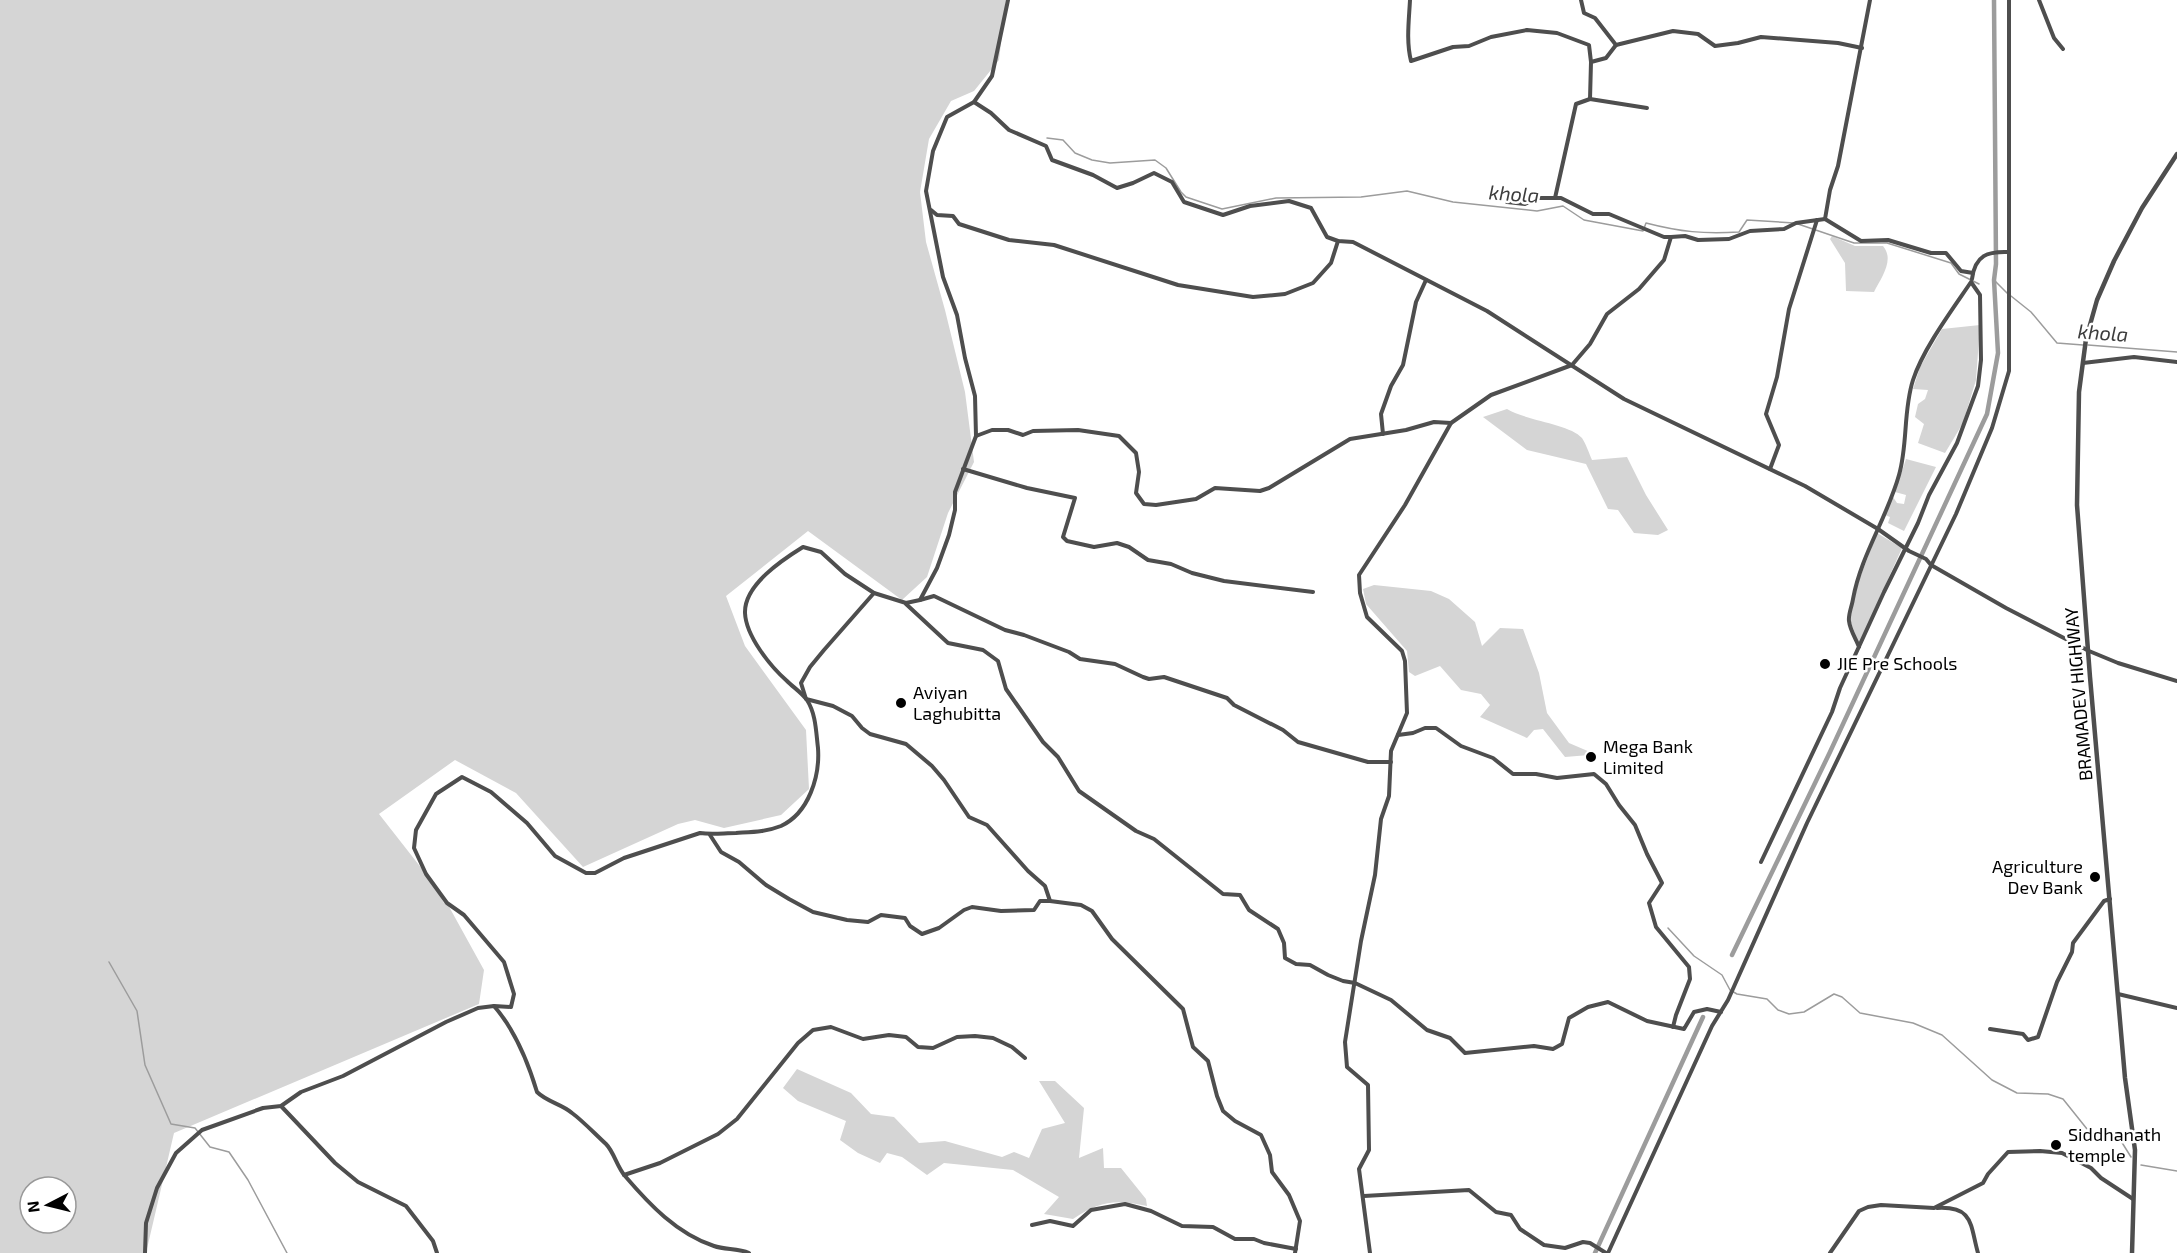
<svg xmlns="http://www.w3.org/2000/svg" width="2177" height="1253" viewBox="0 0 2177 1253" font-family="'Exo 2',sans-serif">
  <style>
    .green { fill: #d5d5d5; fill-rule: evenodd }
    .lines { fill: none; stroke-linecap: round; stroke-linejoin: round }
    .stream { stroke: #9c9c9c; stroke-width: 1.5 }
    .canal { stroke: #9c9c9c; stroke-width: 4.5 }
    .minor { stroke: #4e4e4e; stroke-width: 4 }
    .tertiary { stroke: #4e4e4e; stroke-width: 4.5 }
    .poi-dot { fill: #000; stroke: #fff; stroke-width: 2 }
    .labels { text-anchor: middle; stroke-width: 5; stroke-linejoin: round; paint-order: stroke }
    .poi-label { font-size: 18px; fill: #000; stroke: #fff; text-anchor: start }
    .street-label { font-size: 18px; fill: #000; stroke: #fff }
    .water-label { font-size: 20px; font-style: italic; fill: #3d3d3d; stroke: #fff }
  </style>
  <rect width="100%" height="100%" fill="#fff"/>
  <g class="green">
    <path d="M0 0H1006L999 60 974 91 951 101 929 139 920 192 926 242 945 310 965 392 974 462 948 513 927 577 902 600 808 531 726 596 745 646 806 730 809 789 781 815 724 828 695 820 678 824 583 867 516 793 455 760 379 814 426 874 444 903H447L484 970 479 1004 174 1133 146 1253H0ZM30 1187H66V1223H30Z"/>
    <path d="M1832 236 1855 246H1883C1895 260 1881 278 1874 292L1846 291 1845 263 1830 239Z"/>
    <path d="M1980 325 1976 380 1963 423 1945 453 1918 443 1924 424 1915 417 1918 404 1925 399 1928 390 1913 389 1920 367 1942 329Z"/>
    <path d="M1507 409C1527 421 1570 424 1582 438 1586 444 1589 453 1592 460L1627 457 1646 495 1668 530 1658 535 1634 533 1618 510 1608 509 1586 464 1527 450 1483 417Z"/>
    <path d="M1906 459 1936 467 1904 531 1888 523 1890 517 1885 515 1893 497 1897 503 1904 504 1906 495 1895 492Z"/>
    <path d="M1877 533 1902 548 1859 644 1850 620 1858 583Z"/>
    <path d="M1374 585 1431 591 1449 599 1475 622 1482 646 1500 628 1523 629 1539 673 1547 713 1569 743 1590 752 1589 755 1565 757 1543 729 1534 730 1527 738 1480 717 1490 705 1481 694 1461 690 1440 666 1415 676 1409 672 1407 651 1366 604 1363 589Z"/>
    <path d="M797 1069 851 1093 871 1114 894 1117 919 1143 945 1141 1002 1157 1014 1152 1029 1158 1042 1129 1065 1123 1039 1081H1055L1084 1108 1079 1158 1103 1148 1104 1168H1121L1146 1199 1147 1206C1116 1199 1099 1201 1073 1219L1044 1214 1059 1197 1013 1170 944 1163 927 1175 902 1157 887 1153 880 1163 858 1153 840 1140 846 1121 798 1101 783 1088Z"/>
  </g>
  <g class="lines">
    <g class="stream">
      <path d="M1047 138 1063 140 1075 153 1092 160 1110 163 1155 160 1166 168 1181 192 1186 197 1222 209 1276 198 1361 197 1407 191 1453 202 1537 211 1563 206 1584 220 1643 231 1646 223C1681 232 1703 234 1739 232L1747 220 1794 223"/>
      <path d="M1798 224 1854 243H1887L1951 263 1959 274 1979 284"/>
      <path d="M1994 280 2007 293"/>
      <path d="M2011 296 2031 312 2057 343 2083 345"/>
      <path d="M2088 345 2177 352"/>
      <path d="M1668 928 1694 956 1722 975 1730 990 1737 994 1767 999 1778 1010 1789 1014 1804 1012 1834 994 1842 997 1860 1013 1913 1023 1942 1035 1992 1080 2017 1093 2048 1094 2063 1099 2091 1134 2102 1139 2115 1135 2121 1141 2131 1157"/>
      <path d="M109 962 137 1011 145 1065 171 1124 195 1128 210 1147 229 1152 248 1180 287 1253"/>
      <path d="M2141 1165 2177 1171"/>
    </g>
    <g class="canal">
      <path d="M1732 955 1830 752 1987 414 1998 353 1994 280 1996 264 1994 0"/>
      <path d="M1595 1253 1703 1017"/>
    </g>
    <g class="minor">
      <path d="M1410 0C1409 20 1406 41 1411 61L1453 47 1469 46 1491 37 1527 30 1557 33 1589 45 1591 62"/>
      <path d="M1581 0 1584 13 1595 18 1616 45 1673 31 1698 34 1715 46 1738 43 1761 37 1838 43 1862 48"/>
      <path d="M2039 0 2054 38 2063 49"/>
      <path d="M1590 99 1647 108"/>
      <path d="M974 102 991 113 1009 130 1046 146 1052 160 1093 175 1117 188 1133 183 1154 173 1172 182 1184 202 1223 215 1250 206 1289 201 1311 208 1327 237 1338 241 1353 242 1487 311 1624 399 1805 486 1878 529 1909 551 1926 559 1931 565 2006 608 2089 651 2118 663 2177 681"/>
      <path d="M1555 198 1576 104 1590 99 1591 62 1606 58 1616 45"/>
      <path d="M1507 202 1525 204 1538 198H1561L1593 214H1609L1664 237H1671"/>
      <path d="M931 210 937 215 953 216 959 224 1009 240 1054 245 1178 285 1253 297 1285 294 1313 283 1331 263 1338 241"/>
      <path d="M1825 219 1861 241 1888 240 1931 253H1946L1961 271 1973 273"/>
      <path d="M1972 279C1975 255 1988 251 2009 252"/>
      <path d="M2083 363 2134 357 2177 362"/>
      <path d="M1383 434 1381 414 1391 386 1403 365 1416 302 1426 280"/>
      <path d="M976 436 992 430H1008L1023 435 1033 431 1078 430 1119 436 1136 453 1139 472 1136 493 1144 504 1156 505 1196 499 1215 488 1260 491 1269 488 1350 439 1406 430 1434 422 1451 423"/>
      <path d="M963 469 1027 488 1075 498 1063 537 1067 541 1094 547 1117 543 1129 547 1148 560 1171 564 1192 573 1224 581 1313 592"/>
      <path d="M1770 469 1779 445 1766 414 1777 377 1789 309 1817 220"/>
      <path d="M874 593 824 650 810 667 801 683 806 699 833 706 852 716 862 728 870 734 906 744 932 766 944 780 969 817 987 825 1028 871 1045 886 1050 901 1081 905 1092 911 1112 939 1183 1009 1193 1047 1208 1061 1217 1096 1223 1111 1235 1121 1261 1135 1270 1155 1272 1172 1289 1195 1300 1221 1295 1253"/>
      <path d="M920 600 934 596 1005 630 1024 635 1069 652 1080 659 1115 664 1143 677 1149 679 1164 677 1227 698 1234 705 1283 730 1298 742 1368 762H1391"/>
      <path d="M906 604 948 643 983 650 998 661 1006 689 1043 742 1058 757 1079 791 1136 831 1154 839 1223 894 1240 895 1249 910 1278 929 1284 943 1285 958 1296 964 1310 965 1328 975 1343 981 1355 983 1391 1000 1427 1030 1450 1038 1465 1053 1534 1046 1553 1049 1562 1044 1569 1018 1588 1007 1608 1002 1647 1021 1684 1029 1694 1012 1707 1009 1721 1012"/>
      <path d="M1398 735 1413 733 1425 728H1436L1461 746 1493 758 1513 774H1536L1557 778 1594 774 1606 784 1619 805 1635 825 1647 854 1662 883 1649 903 1656 927 1689 967 1690 979 1676 1015 1673 1027"/>
      <path d="M710 835 721 852 739 862 766 885 789 899 813 912 847 920 868 922 881 915 905 918 910 926 922 934 939 928 964 910 972 907 1001 911 1034 910 1040 901H1050"/>
      <path d="M1761 862 1832 712 1840 688 1884 592 1918 523 1929 495 1957 443 1978 386 1981 360 1980 295 1971 282C1952 310 1923 349 1913 380 1903 411 1908 444 1899 475 1887 518 1861 555 1853 599 1852 606 1848 615 1849 621 1850 630 1856 639 1859 647"/>
      <path d="M2118 994 2177 1008"/>
      <path d="M494 1006C515 1030 528 1062 537 1092 547 1102 562 1104 572 1113 583 1121 596 1135 606 1144 614 1152 617 1167 625 1176 649 1204 677 1234 714 1246 725 1250 738 1248 749 1253"/>
      <path d="M1990 1029 2023 1034 2028 1040 2038 1037 2057 982 2072 952 2073 943 2104 901 2110 899"/>
      <path d="M281 1106 335 1163 358 1182 406 1206 433 1241 437 1253"/>
      <path d="M624 1175 660 1163 718 1134 737 1119 798 1043 813 1030 831 1027 863 1039 889 1035 906 1037 918 1047 933 1048 957 1037 975 1036 993 1038 1012 1047 1025 1058"/>
      <path d="M1364 1196 1469 1190 1496 1212 1511 1215 1520 1229 1544 1245 1565 1248 1583 1242 1590 1243 1606 1253"/>
      <path d="M1937 1208C1974 1206 1970 1225 1978 1253"/>
      <path d="M1032 1225 1050 1221 1073 1226 1091 1210 1125 1204 1151 1211 1182 1226 1213 1227 1235 1239H1254L1264 1243 1296 1249"/>
      <path d="M145 1253 146 1223 157 1188 176 1153 202 1130 263 1108 281 1106 301 1092 343 1076 446 1022 478 1008 494 1006 511 1007 514 994 504 962 464 915 447 903 426 874 414 848 416 830 436 794 462 777 491 792 527 823 555 856 586 873H595L624 858 700 833C712 835 724 833 736 833 751 832 766 832 781 826 809 813 820 776 818 748 816 732 816 714 807 700 802 693 793 687 787 681 770 666 746 636 745 613 744 585 782 560 803 547L821 552 845 574 874 593 906 603 920 600 937 568 949 535 955 510V492L976 436 975 396 965 358 957 315 943 277 926 191 933 151 947 117 974 102 992 76 1008 0"/>
      <path d="M1370 1253 1359 1169 1369 1150 1368 1085 1347 1067 1345 1042 1361 941 1375 875 1381 819 1389 796 1391 751 1407 713 1405 661 1402 651 1367 617 1360 593 1359 575 1405 505 1451 423 1491 395 1572 365 1590 344 1607 314 1639 289 1664 260 1671 237 1685 236 1698 240 1729 239 1750 231 1784 229 1796 223 1825 219 1830 190 1838 166 1870 0"/>
      <path d="M1608 1253 1712 1026 1728 1000 1807 823 1956 514 1992 428 2009 371V0"/>
      <path d="M1830 1253 1859 1211 1868 1207 1881 1205 1934 1208 1983 1183 1988 1174 2008 1152 2040 1151 2062 1153 2091 1168 2101 1178 2133 1199"/>
    </g>
    <path class="tertiary" d="M2132 1253 2135 1150 2125 1078 2090 677 2077 505 2079 392 2086 339 2097 300 2114 261 2142 208 2177 154"/>
  </g>
  <g class="poi-dot">
    <circle cx="1825" cy="664" r="6"/>
    <circle cx="901" cy="703" r="6"/>
    <circle cx="1591" cy="757" r="6"/>
    <circle cx="2095" cy="877" r="6"/>
    <circle cx="2056" cy="1145" r="6"/>
  </g>
  <g class="labels">
    <g class="poi-label">
      <text x="1837" y="670">JIE Pre Schools</text>
      <text x="913" y="699">Aviyan<tspan x="913" dy="21">Laghubitta</tspan></text>
      <text x="1603" y="753">Mega Bank<tspan x="1603" dy="21">Limited</tspan></text>
      <text x="2083" y="873" text-anchor="end">Agriculture<tspan x="2083" dy="21">Dev Bank</tspan></text>
      <text x="2068" y="1141">Siddhanath<tspan x="2068" dy="21">temple</tspan></text>
    </g>
    <g class="street-label">
      <text transform="translate(2079 694) rotate(-95)" y="6">BRAMADEV HIGHWAY</text>
    </g>
    <g class="water-label">
      <text transform="translate(1514 194) rotate(4)" y="7">khola</text>
      <text transform="translate(2103 333) rotate(4)" y="7">khola</text>
    </g>
  </g>
  <g transform="translate(48 1205) rotate(263)"><circle r="28" fill="#ffffff" stroke="#999999" stroke-width="1.5"/>
  <path d="M0-4.5L10 22L0 15L-10 22Z" fill="#000000"/>
  <text y="-9" font-size="16" font-weight="bold" text-anchor="middle" fill="#000000">N</text>
  </g>
</svg>
